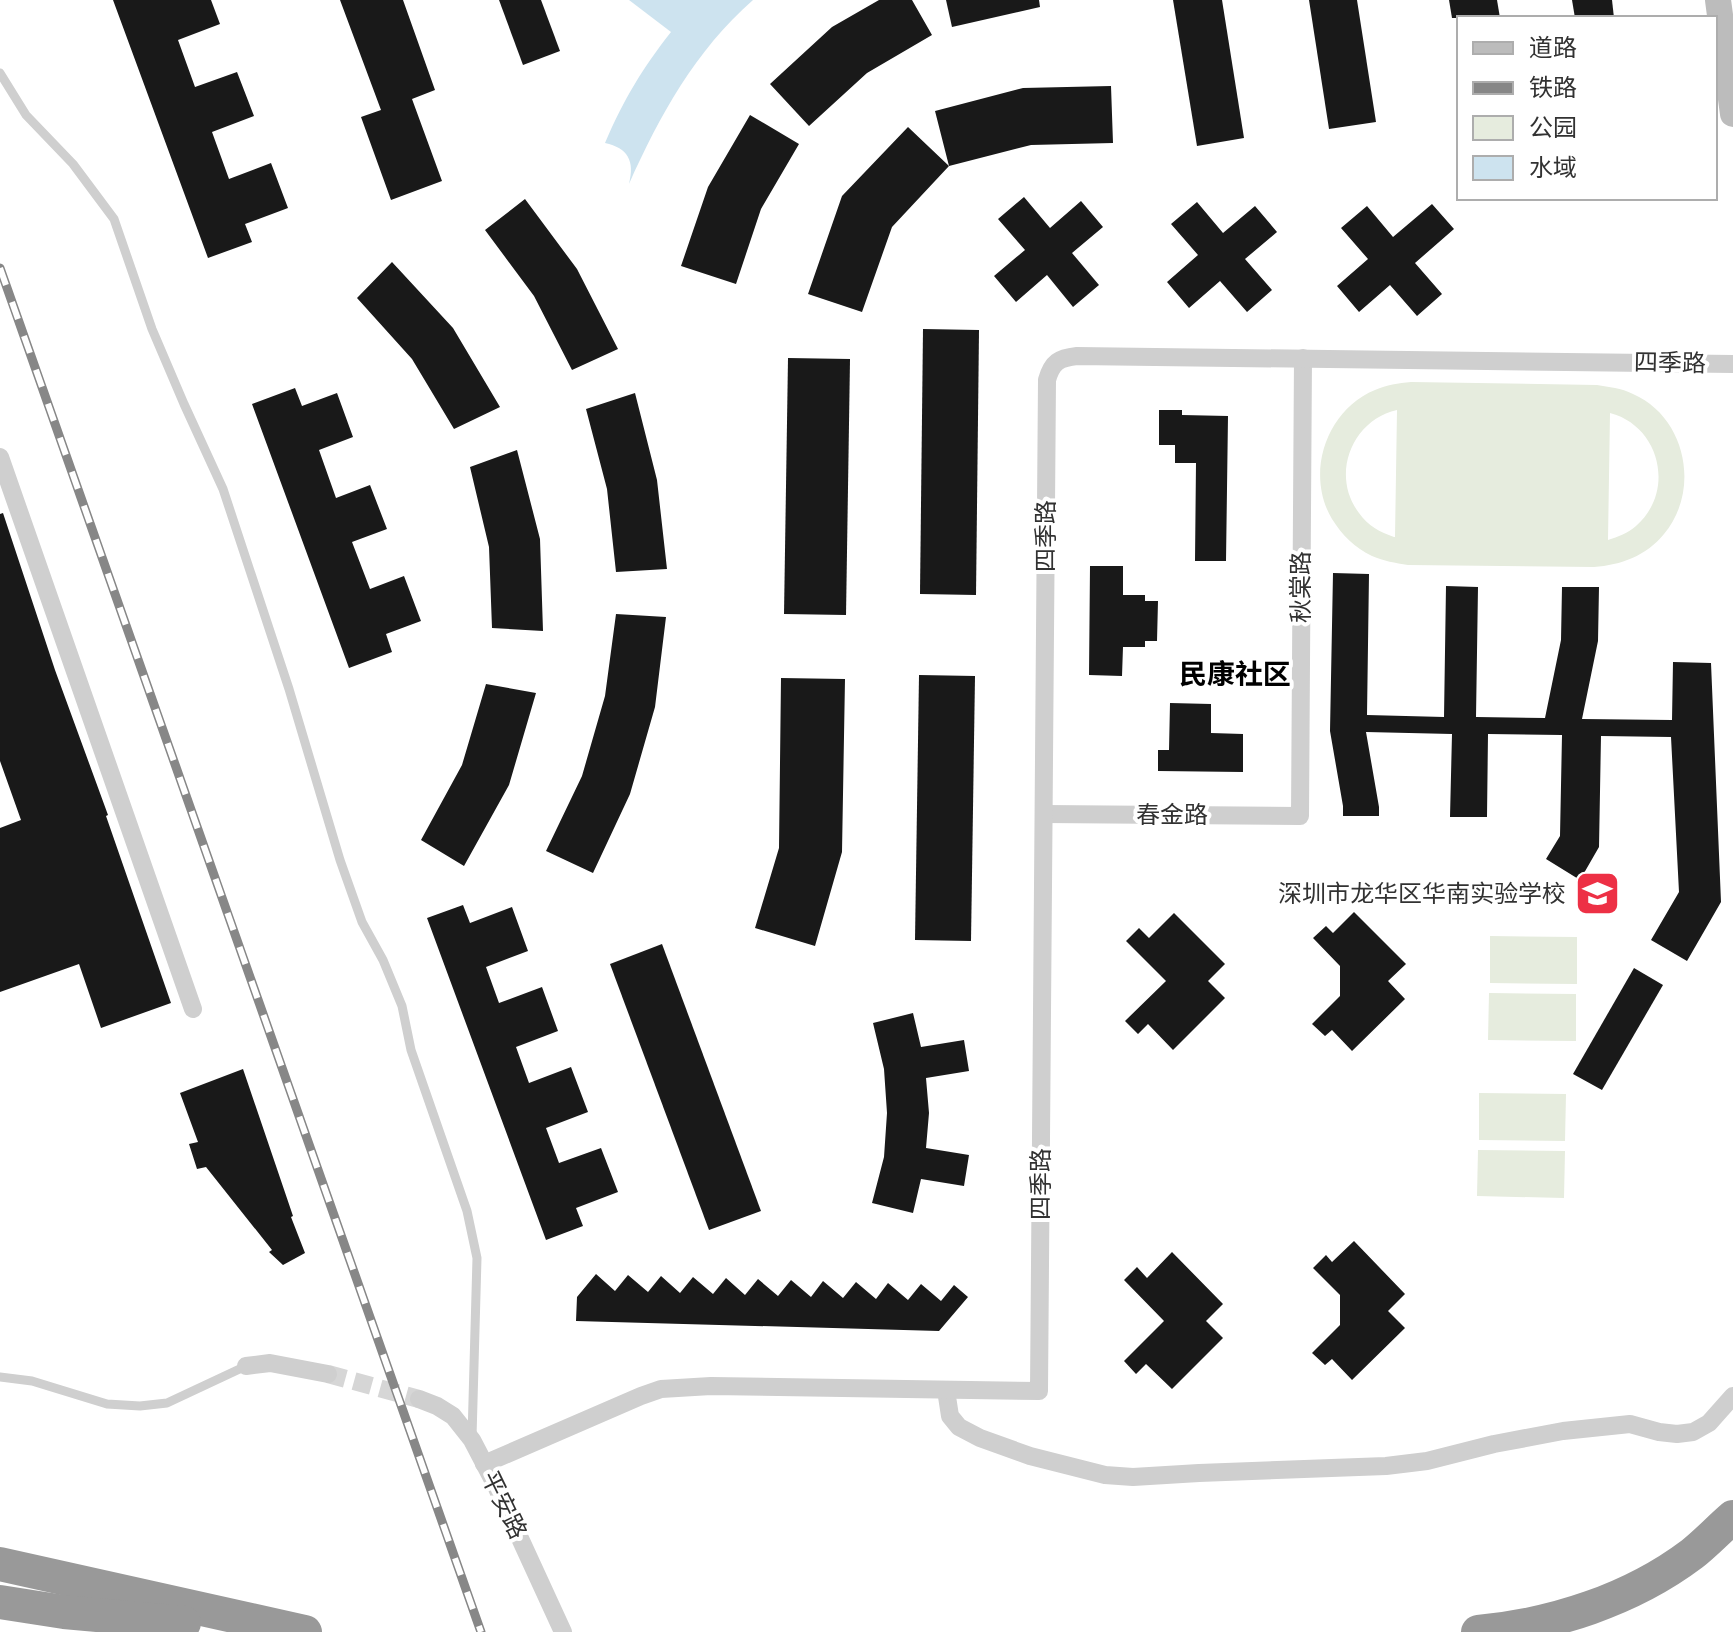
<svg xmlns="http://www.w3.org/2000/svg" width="1733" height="1632" viewBox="0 0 1733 1632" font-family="Montserrat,'Noto Sans SC',sans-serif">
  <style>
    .green { fill: #e6ecde; fill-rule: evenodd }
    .water { fill: #cde3ef }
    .building { fill: #191919 }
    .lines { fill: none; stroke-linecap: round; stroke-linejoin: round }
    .minor-tunnel { stroke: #d6d6d6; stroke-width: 18; stroke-dasharray: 18 9; stroke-linecap: butt }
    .service { stroke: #cfcfcf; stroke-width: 9 }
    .minor { stroke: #cfcfcf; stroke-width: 18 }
    .secondary { stroke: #bcbcbc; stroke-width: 26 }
    .motorway { stroke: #999; stroke-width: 34 }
    .rail-casing { stroke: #878787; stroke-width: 9 }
    .rail { stroke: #fff; stroke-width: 6; stroke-dasharray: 18; stroke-linecap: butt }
    .labels { text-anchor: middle; stroke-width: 8; stroke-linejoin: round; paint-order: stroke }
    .street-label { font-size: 24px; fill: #323232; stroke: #fff }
    .poi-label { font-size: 24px; fill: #323232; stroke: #fff; text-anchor: end }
    .quarter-label { font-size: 28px; font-weight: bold; fill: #000; stroke: #fff }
  </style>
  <rect width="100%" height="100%" fill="#fff"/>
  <g class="green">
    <path d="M1411 382 1597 385C1609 387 1621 388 1633 394 1686 417 1701 490 1664 534 1646 556 1621 565 1594 567L1408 565C1395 563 1384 561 1372 556 1355 548 1342 535 1332 519 1305 474 1326 410 1375 390 1387 385 1398 383 1411 382ZM1397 410 1395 537H1394C1380 532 1368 526 1359 513 1330 475 1352 420 1397 410ZM1610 413C1660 426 1676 491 1636 526 1628 533 1618 537 1608 540Z"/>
    <path d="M1490 936 1577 937V984L1490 983Z"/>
    <path d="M1489 993 1576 994V1041L1488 1040Z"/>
    <path d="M1479 1093 1566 1094 1565 1141 1479 1140Z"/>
    <path d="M1478 1150 1565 1151 1564 1198 1477 1196Z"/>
  </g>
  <path class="water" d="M629 0H753C695 51 660 115 629 184 635 161 628 148 605 143 624 99 642 69 671 32Z"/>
  <g class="building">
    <path d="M113 0H211L220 24 178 40 195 87 237 72 254 116 212 132 229 179 271 163 288 208 245 224 252 242 208 258Z"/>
    <path d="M340 0H403L435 90 412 99 442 181 391 200 361 117 381 110Z"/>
    <path d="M499 0H541L560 51 523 65Z"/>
    <path d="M879 0H912L932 35 867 73 809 126 770 84 832 27Z"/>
    <path d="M946 0H1039L1040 7 952 27Z"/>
    <path d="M1173 0H1222L1244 138 1197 146Z"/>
    <path d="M1309 0H1357L1376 122 1329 129Z"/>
    <path d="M1449 0H1497L1500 18H1452Z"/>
    <path d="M1572 0H1612L1614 18H1575Z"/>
    <path d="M1111 86 1113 143 1031 145 949 166 935 111 1023 88Z"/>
    <path d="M750 115 799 144 761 209 736 284 681 266 708 187Z"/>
    <path d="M908 127 949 166 892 227 862 312 808 294 842 196Z"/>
    <path d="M1024 197 1050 228 1081 201 1103 227 1072 253 1099 285 1073 307 1047 275 1016 302 994 276 1025 250 998 219Z"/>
    <path d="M525 199 577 269 618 349 572 370 534 296 485 230Z"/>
    <path d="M1197 202 1223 233 1255 206 1277 232 1245 259 1272 290 1247 312 1220 281 1189 308 1167 282 1198 255 1171 224Z"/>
    <path d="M1432 204 1454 229 1415 263 1442 294 1417 316 1390 285 1359 312 1337 286 1368 259 1341 228 1367 206 1393 237Z"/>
    <path d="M392 262 453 328 500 407 454 429 412 359 357 298Z"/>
    <path d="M923 329 979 330 976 595 920 594Z"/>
    <path d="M788 358 850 359 846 615 784 614Z"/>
    <path d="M295 388 302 406 337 393 353 437 319 450 336 498 370 485 387 529 352 542 370 589 404 576 421 621 386 634 392 652 349 668 252 404Z"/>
    <path d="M635 393 657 480 667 569 616 572 607 489 586 409Z"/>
    <path d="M1159 410H1182V415L1228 416 1226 561H1195L1196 463H1175V445H1159Z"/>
    <path d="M517 450 540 539 543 631 492 628 489 547 470 467Z"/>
    <path d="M3 513 55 670 108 815 106 816 171 1003 101 1028 79 964 0 992V828L21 820 0 761V514Z"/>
    <path d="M1090 566H1123V595H1145V601H1158L1157 641H1145V647H1123L1122 676 1089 675Z"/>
    <path d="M1333 573 1369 574 1367 715 1444 717 1446 586 1478 587 1476 717 1545 718 1561 640 1562 587H1599L1598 641 1582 719 1672 720 1673 662 1711 663 1721 902 1687 961 1651 940 1679 892 1671 737 1601 736 1599 847 1580 880 1546 859 1560 836 1562 735 1488 734 1487 817H1450L1452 734 1366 732 1379 807V816H1343V806L1330 731Z"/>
    <path d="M616 614 666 617 655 707 630 794 593 873 546 851 582 776 605 696Z"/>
    <path d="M919 675 975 676 971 941 915 940Z"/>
    <path d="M781 678 845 679 842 852 815 946 755 928 779 848Z"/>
    <path d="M486 684 536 693 509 785 464 866 421 840 462 765Z"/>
    <path d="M1170 703 1211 704V733L1243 734V772L1158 771V750H1169Z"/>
    <path d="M463 905 470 923 512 907 528 951 486 967 499 1003 542 987 558 1031 516 1047 529 1083 571 1067 588 1112 546 1128 559 1163 601 1148 618 1192 576 1208 583 1226 546 1240 427 918Z"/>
    <path d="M1354 912 1406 964 1388 981 1405 999 1352 1051 1332 1030 1325 1036 1312 1024 1340 996V966L1313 938 1326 926 1333 933Z"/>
    <path d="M1174 913 1225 964 1208 981 1225 998 1173 1050 1148 1024 1138 1034 1125 1021 1166 981 1126 941 1139 928 1149 938Z"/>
    <path d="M662 944 761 1211 709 1230 610 964Z"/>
    <path d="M1634 968 1663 985 1602 1090 1573 1074Z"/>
    <path d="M913 1013 921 1047 964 1040 969 1071 926 1078 929 1113 926 1148 969 1155 964 1186 921 1179 913 1213 872 1203 884 1157 887 1113 884 1069 873 1023Z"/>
    <path d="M243 1069 293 1216 291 1217 305 1253 283 1265 269 1252 272 1250 206 1167 197 1169 189 1144 198 1142 180 1093Z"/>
    <path d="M1354 1241 1405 1294 1388 1311 1405 1328 1352 1380 1332 1359 1325 1365 1312 1353 1340 1325V1295L1313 1268 1326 1255 1332 1262Z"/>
    <path d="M1172 1252 1223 1304 1206 1321 1223 1338 1172 1389 1146 1364 1136 1374 1124 1361 1164 1321 1124 1280 1137 1267 1147 1278Z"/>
    <path d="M596 1274 615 1291 628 1275 648 1292 661 1276 680 1293 693 1277 713 1294 726 1278 745 1295 758 1279 778 1296 791 1280 811 1297 823 1281 843 1298 856 1282 876 1299 888 1283 908 1300 921 1284 941 1301 954 1285 968 1297 939 1331 576 1321 577 1297Z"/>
  </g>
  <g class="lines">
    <path class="minor-tunnel" d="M328 1374 419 1399"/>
    <g class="service">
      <path d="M0 73 26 115 73 164 114 219 152 329 184 404 223 489 289 689 340 860 362 922 383 960 402 1006 411 1050 467 1211 477 1258 472 1437"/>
      <path d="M0 1377 32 1381 107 1404 140 1406 167 1403 246 1366"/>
    </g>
    <g class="minor">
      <path d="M0 457 193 1009"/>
      <path d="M1044 814 1300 816 1303 358"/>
      <path d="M246 1366 270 1363 328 1374"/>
      <path d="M946 1390 950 1416 959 1427 980 1438 1030 1456 1105 1475 1133 1477 1199 1473 1386 1466 1427 1461 1494 1444 1563 1431 1630 1424 1659 1432 1677 1434 1693 1432 1709 1423 1733 1396"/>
      <path d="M419 1399 437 1406 453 1416 472 1440 495 1484 563 1632"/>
      <path d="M484 1464 641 1396 661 1389 711 1386 1039 1391 1047 380C1052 362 1059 358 1077 356L1733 364"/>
    </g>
    <path class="secondary" d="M1718 0 1733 114"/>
    <g class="motorway">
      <path d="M0 1564 305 1632"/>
      <path d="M0 1602 64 1612 184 1623"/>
      <path d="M1478 1632C1553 1625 1631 1600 1692 1554 1706 1543 1719 1529 1733 1517"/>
    </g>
    <defs>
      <path id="rail" d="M0 268 481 1632"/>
    </defs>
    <use href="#rail" class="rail-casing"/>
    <use href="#rail" class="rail"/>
  </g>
  <defs>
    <symbol id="school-square" viewBox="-11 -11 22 22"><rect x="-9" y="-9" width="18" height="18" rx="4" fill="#ed3045" stroke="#fff"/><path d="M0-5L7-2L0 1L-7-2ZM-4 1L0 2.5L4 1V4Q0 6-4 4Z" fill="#fff"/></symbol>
  </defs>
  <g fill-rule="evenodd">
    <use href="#school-square" x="1572" y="868" width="51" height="51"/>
  </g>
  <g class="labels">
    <g class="street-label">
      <text transform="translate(1670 363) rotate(1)" y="8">四季路</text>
      <text transform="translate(1046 536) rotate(-90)" y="8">四季路</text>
      <text transform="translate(1301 587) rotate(-90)" y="8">秋棠路</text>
      <text x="1172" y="823">春金路</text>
      <text transform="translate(1041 1184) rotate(-90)" y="8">四季路</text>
      <text transform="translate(504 1505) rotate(64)" y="8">平安路</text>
    </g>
    <g class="poi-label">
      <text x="1566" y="902">深圳市龙华区华南实验学校</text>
    </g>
    <g class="quarter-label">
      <text x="1235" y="684">民康社区</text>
    </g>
  </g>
  <rect x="1457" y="16" width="260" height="184" fill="#ffffff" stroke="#adadad" stroke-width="2"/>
  <rect x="1473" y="42" width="40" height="12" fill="#bcbcbc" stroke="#adadad" stroke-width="2"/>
  <text x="1529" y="56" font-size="24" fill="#323232">道路</text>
  <rect x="1473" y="82" width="40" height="12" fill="#878787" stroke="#adadad" stroke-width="2"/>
  <text x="1529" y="96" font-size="24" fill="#323232">铁路</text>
  <rect x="1473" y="116" width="40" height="24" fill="#e6ecde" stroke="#adadad" stroke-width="2"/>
  <text x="1529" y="136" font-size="24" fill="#323232">公园</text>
  <rect x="1473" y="156" width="40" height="24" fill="#cde3ef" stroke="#adadad" stroke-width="2"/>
  <text x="1529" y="176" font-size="24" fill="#323232">水域</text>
</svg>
